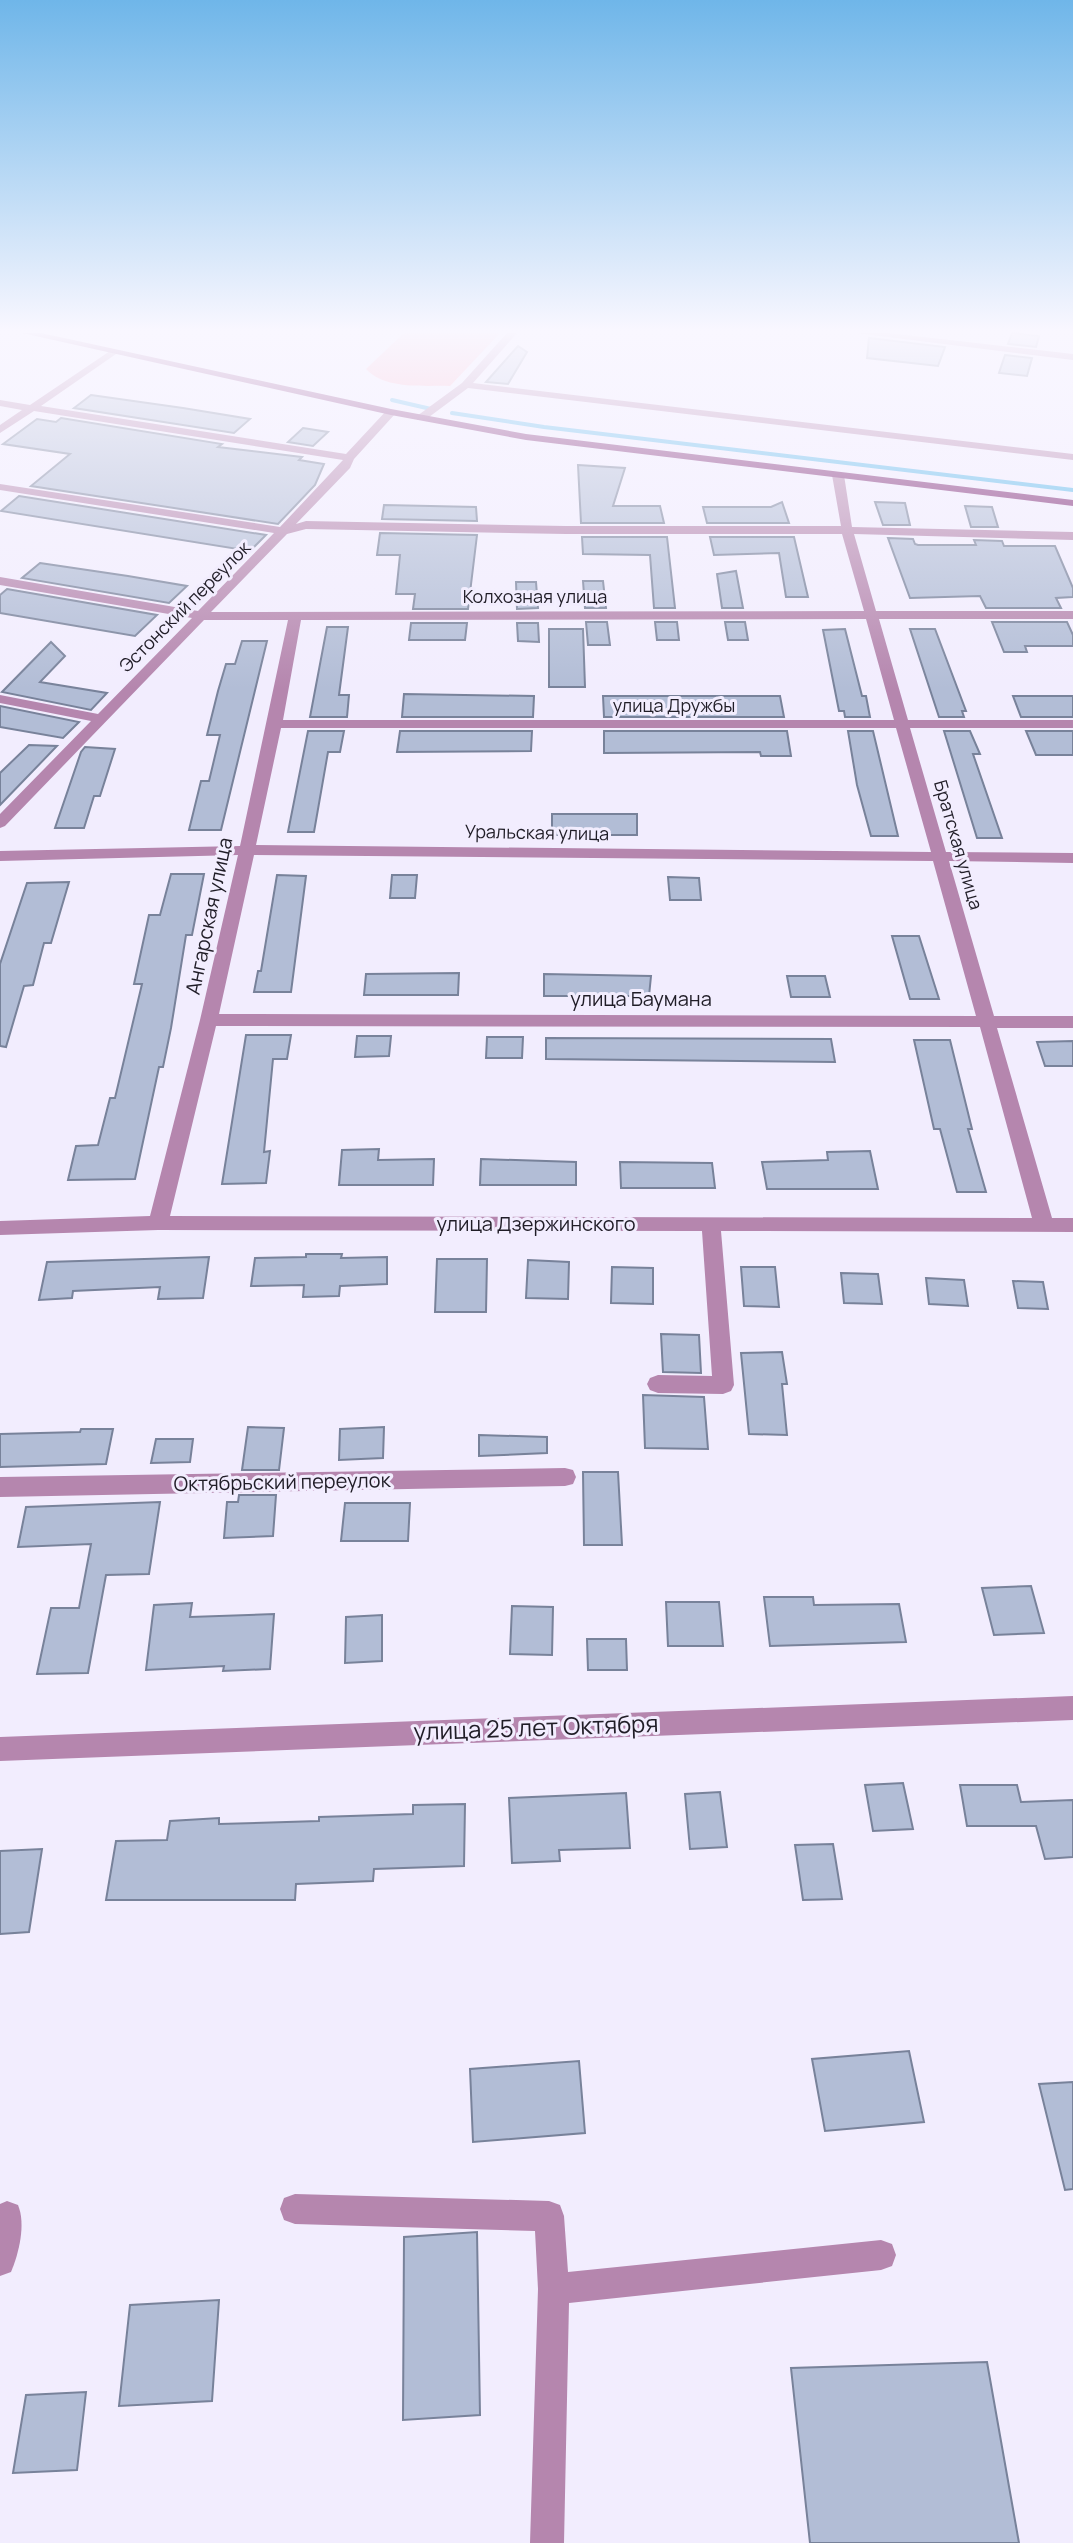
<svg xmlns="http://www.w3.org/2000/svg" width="1073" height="2543" viewBox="0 0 1073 2543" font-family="Manrope,sans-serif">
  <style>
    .green { fill: #ffadbf }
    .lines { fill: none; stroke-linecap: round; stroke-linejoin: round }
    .stream { stroke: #5ab8ea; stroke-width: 4 }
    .building { fill: #b2bdd6; stroke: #78829a; stroke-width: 2 }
    .minor { fill: #b586ae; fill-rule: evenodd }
    .major { fill: #7d2874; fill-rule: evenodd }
    .labels { text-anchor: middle; stroke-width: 6; stroke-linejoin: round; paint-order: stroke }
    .far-street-label { font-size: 18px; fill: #201d27; stroke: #f2edfe }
    .street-label { font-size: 20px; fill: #201d27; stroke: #f2edfe }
    .near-street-label { font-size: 24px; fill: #201d27; stroke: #f2edfe }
  </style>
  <rect width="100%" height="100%" fill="#f2edfe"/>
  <path class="green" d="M404 333H500L450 386C423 385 386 390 366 369Z"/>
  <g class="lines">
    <g class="stream">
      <path d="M392 400 431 409"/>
      <path d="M452 413 544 427 1073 490"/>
    </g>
  </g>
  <g class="building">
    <path d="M1012 333 1039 336 1036 347 1008 344Z"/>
    <path d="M869 338 945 347 938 366 867 358Z"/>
    <path d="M518 346 527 352 508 384 486 382Z"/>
    <path d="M1005 355 1032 358 1027 376 999 373Z"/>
    <path d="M91 395 183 408 250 419 234 433 74 408Z"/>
    <path d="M61 418 222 444 218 447 302 457 299 460 324 464 315 485 278 524 31 486 70 454 3 444 37 419 56 422Z"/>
    <path d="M303 428 328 432 313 446 288 442Z"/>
    <path d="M578 465 625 468 613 506H660L664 523H581Z"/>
    <path d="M19 496 266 535 250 551 1 511Z"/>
    <path d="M782 502 789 523H707L703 507H771Z"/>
    <path d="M875 502 905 503 910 525H883Z"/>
    <path d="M384 505 476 507 477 521 382 519Z"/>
    <path d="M965 506 992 507 998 527H971Z"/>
    <path d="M380 533 477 535 468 609H413L415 594H396L400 555H377Z"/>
    <path d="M582 537H667L675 608H654L650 555 583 554Z"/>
    <path d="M710 537H794L808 597H786L779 553 714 555Z"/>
    <path d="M888 538 913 539 915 544 918 545H976L974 540 1002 541 1004 546H1055L1073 588V597L1056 598 1061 608H986L980 596 910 598Z"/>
    <path d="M40 563 128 576 187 586 169 603 22 578Z"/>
    <path d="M736 571 743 608H722L717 574Z"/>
    <path d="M583 581H603L606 608H585Z"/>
    <path d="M516 582H536L538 608 517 609Z"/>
    <path d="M7 589 157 615 135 636 0 613V595Z"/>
    <path d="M586 622H607L610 645H588Z"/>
    <path d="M655 622H677L679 640H657Z"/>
    <path d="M725 622H745L748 640H728Z"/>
    <path d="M992 622H1067L1073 635V646H1025L1027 652H1004Z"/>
    <path d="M411 623H467L465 640H409Z"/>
    <path d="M517 623H538L539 642 518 641Z"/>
    <path d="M327 627H348L339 695H349L347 717H310Z"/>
    <path d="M549 629H583L585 687H549Z"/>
    <path d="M845 629 862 696H866L870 717H845L844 711H839L823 630Z"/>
    <path d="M910 629H935L966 711H962L964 717H939Z"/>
    <path d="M242 641H267L221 830H189L201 781H209L220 735H207L218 691 226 664H235Z"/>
    <path d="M51 642 65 656 40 682 107 693 91 710 2 692Z"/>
    <path d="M404 694 534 696 533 717H402Z"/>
    <path d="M603 696H780L784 717H604Z"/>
    <path d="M1013 696H1073V717H1021Z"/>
    <path d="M0 706 79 722 63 738 0 727Z"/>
    <path d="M308 731H344L340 752H328L314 832H288Z"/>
    <path d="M400 731H532L531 751 397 752Z"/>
    <path d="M604 731H787L791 756H761L760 752 604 753Z"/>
    <path d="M848 731H873L898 836H871L857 785Z"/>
    <path d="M944 731H970L980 754H973L1002 838H977Z"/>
    <path d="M1026 731H1073V755H1036Z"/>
    <path d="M29 745 57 746 0 805V773Z"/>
    <path d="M85 747 115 749 100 796H94L84 828H55L81 752Z"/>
    <rect x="552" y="814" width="85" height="21"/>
    <path d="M171 874H204L192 935H186L171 1028 163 1067H159L135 1179 68 1180 76 1146 98 1145 110 1098H115L142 984H134L149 915H160Z"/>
    <path d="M277 875 306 876 291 992H254L258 971H261Z"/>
    <path d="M392 875H417L415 898H390Z"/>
    <path d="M668 877 699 878 701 900H670Z"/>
    <path d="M69 882 51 943H44L33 985 24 986 6 1047 0 1046V964L27 883Z"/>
    <path d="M892 936H919L939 999H910Z"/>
    <path d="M459 973 458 995H364L366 974Z"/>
    <path d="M544 974 651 976 649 996H544Z"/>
    <path d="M787 976H825L830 997H791Z"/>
    <path d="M246 1035H291L287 1059H273L264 1152 270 1151 266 1183 222 1184Z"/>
    <path d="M357 1036H391L389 1056 355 1057Z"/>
    <path d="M487 1037H523L522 1058H486Z"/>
    <path d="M546 1038 831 1039 835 1062 546 1059Z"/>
    <path d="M914 1040H950L972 1129H968L986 1192H957L940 1129H934Z"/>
    <path d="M1073 1041V1066H1045L1037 1042Z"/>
    <path d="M379 1149 378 1160 434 1159 433 1185H339L342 1150Z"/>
    <path d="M870 1151 878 1189H767L762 1162 828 1160 827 1152Z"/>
    <path d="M481 1159 576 1162V1185H480Z"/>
    <path d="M620 1162 712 1163 715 1188H621Z"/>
    <path d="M306 1254H342L341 1258 387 1257V1284L340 1286 339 1296 303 1297 304 1285 251 1286 255 1258 306 1257Z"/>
    <path d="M209 1257 203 1298 158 1299 160 1287 73 1291 72 1298 39 1300 47 1262Z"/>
    <path d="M437 1259H487L486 1312H435Z"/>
    <path d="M528 1260 569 1262 568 1299 526 1298Z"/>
    <path d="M612 1267 653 1268V1304L611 1303Z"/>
    <path d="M741 1267H775L779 1307 744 1306Z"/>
    <path d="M841 1273 878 1274 882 1304 844 1303Z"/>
    <path d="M926 1278 964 1280 968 1306 929 1304Z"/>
    <path d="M1013 1281 1043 1282 1048 1309 1018 1308Z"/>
    <path d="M661 1334 699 1335 701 1373 663 1372Z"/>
    <path d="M782 1352 787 1384H782L787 1435 749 1434 741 1353Z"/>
    <path d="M643 1395 704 1397 708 1449 645 1448Z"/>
    <path d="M248 1427 284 1428 279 1470H242Z"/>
    <path d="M384 1427 383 1458 339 1460 340 1429Z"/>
    <path d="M81 1429H113L106 1464 0 1467V1434L80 1432Z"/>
    <path d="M479 1435 547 1437V1453L479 1456Z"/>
    <path d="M156 1439H193L190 1462 151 1463Z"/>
    <path d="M583 1472H618L622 1545H584Z"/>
    <path d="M239 1495H276L273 1536 224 1538 227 1502H238Z"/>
    <path d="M160 1502 149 1574 106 1575 88 1673 37 1674 51 1608H79L91 1544 18 1547 26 1507Z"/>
    <path d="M345 1503H410L408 1541H341Z"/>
    <path d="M1031 1586 1044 1633 994 1635 982 1588Z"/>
    <path d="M764 1597H813L814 1605 899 1604 906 1642 770 1646Z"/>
    <path d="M666 1602H719L723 1646H668Z"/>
    <path d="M192 1603 190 1617 274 1614 270 1669 223 1671 224 1666 146 1670 154 1605Z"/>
    <path d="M512 1606 553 1607 552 1655 510 1654Z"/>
    <path d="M382 1615V1661L345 1663 346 1617Z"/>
    <path d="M587 1639H626L627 1670H588Z"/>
    <path d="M903 1783 913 1829 873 1831 865 1785Z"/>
    <path d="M960 1785H1017L1021 1802 1073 1800V1857L1045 1859 1036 1826H967Z"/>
    <path d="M720 1792 727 1847 690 1849 685 1794Z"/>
    <path d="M626 1793 630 1848 559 1850 560 1861 512 1863 509 1798Z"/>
    <path d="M465 1804 464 1866 374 1869 373 1881 296 1884 295 1900H106L116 1841 167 1840 170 1821 219 1818V1824L319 1821V1817L413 1814V1805Z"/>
    <path d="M833 1844 842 1899 803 1900 795 1845Z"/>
    <path d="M42 1849 29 1932 0 1934V1851Z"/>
    <path d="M909 2051 924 2122 825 2131 812 2059Z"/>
    <path d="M579 2061 585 2133 473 2142 470 2069Z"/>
    <path d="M1073 2082V2189L1065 2190 1039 2084Z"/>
    <path d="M477 2232 480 2415 403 2420 404 2237Z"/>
    <path d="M219 2300 212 2401 119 2406 130 2305Z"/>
    <path d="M987 2362 1019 2543H810L791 2368Z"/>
    <path d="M86 2392 77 2470 13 2473 26 2395Z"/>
  </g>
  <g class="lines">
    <g class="minor">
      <path d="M507 333H517L473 383 1073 454V460L468 388 425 420H417V416L462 383Z"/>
      <path d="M856 333H888L1073 354V360Z"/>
      <path d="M113 349 116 354 41 406 346 454 387 410H395V414L354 459 350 468 296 524 306 521 566 526H841L832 475 838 472 844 475 852 527 1073 532V540L854 534 876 611H1073V619H879L908 720H1073V728H910L946 852 1073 853V863L949 861 994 1016H1073V1028H997L1052 1218H1073V1232L721 1231 734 1385 731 1391 723 1394 658 1393 650 1390 647 1384 650 1378 658 1375 712 1376 702 1231 158 1230 0 1235V1221L150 1216 200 1020 238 855 0 861V851L240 846 288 620H204L5 826 0 828V814L91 721 0 703V695L98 714 192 618 0 585V577L198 611 274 533 0 490V484L280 527 343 460 34 411 0 433V425L22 410 0 406V400L30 405ZM306 529 566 534H842L864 611 211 612 287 534ZM866 619 894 720H283L301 620ZM281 728H896L931 852 256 845ZM254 855 933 861 976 1016 219 1014ZM216 1026 980 1027 1032 1218 170 1216Z"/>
      <path d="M565 1468 573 1470 576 1477 573 1484 565 1486 0 1497V1477Z"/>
      <path d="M1073 1696V1720L0 1761V1737Z"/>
      <path d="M295 2194 549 2201 560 2205 564 2216 568 2272 881 2240 892 2244 896 2255 892 2266 881 2270 569 2303 564 2543H530L538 2289 535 2231 295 2224 284 2220 280 2209 284 2198Z"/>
      <path d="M7 2201 18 2205C26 2224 19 2253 11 2272L0 2276V2204Z"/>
    </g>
    <path class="major" d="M22 333H41L391 409 526 434 1073 500V506L526 440 391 415Z"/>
  </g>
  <linearGradient id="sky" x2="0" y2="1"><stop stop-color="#6fb6e9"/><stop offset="0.48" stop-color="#f9f7ff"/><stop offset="1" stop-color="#f9f7ff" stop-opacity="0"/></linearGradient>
  <rect width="1073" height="689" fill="url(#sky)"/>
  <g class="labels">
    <g class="far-street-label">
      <text x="535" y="603">Колхозная улица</text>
      <text transform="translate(185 607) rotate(-45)" y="6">Эстонский переулок</text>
      <text x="674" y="712">улица Дружбы</text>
      <text transform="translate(537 833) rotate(1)" y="6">Уральская улица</text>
      <text transform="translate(958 845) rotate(74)" y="6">Братская улица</text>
    </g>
    <g class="street-label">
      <text transform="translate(209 916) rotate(-78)" y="7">Ангарская улица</text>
      <text x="641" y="1006">улица Баумана</text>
      <text x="536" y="1231">улица Дзержинского</text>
      <text transform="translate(282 1482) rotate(-1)" y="7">Октябрьский переулок</text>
    </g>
    <g class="near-street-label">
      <text transform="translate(536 1728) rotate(-2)" y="8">улица 25 лет Октября</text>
    </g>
  </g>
</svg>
